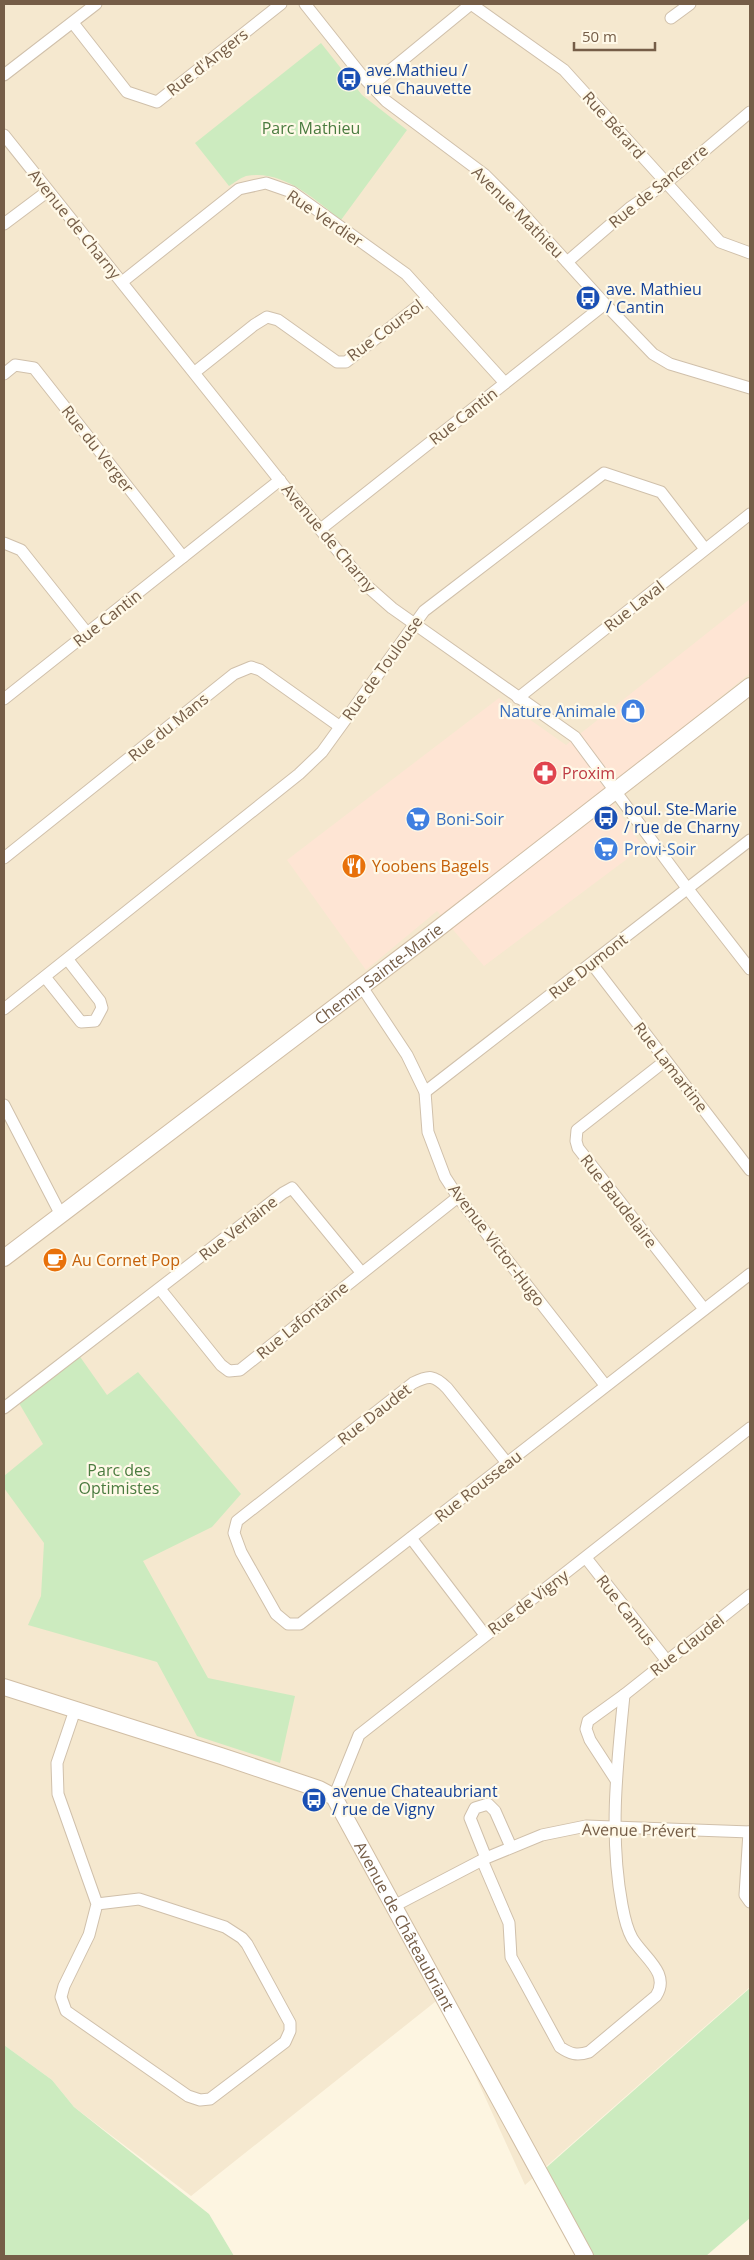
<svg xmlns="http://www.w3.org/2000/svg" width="754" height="2260" viewBox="0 0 754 2260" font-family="'Open Sans',sans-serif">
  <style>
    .residential { fill: #f5e8cf }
    .commercial { fill: #fee5d4 }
    .green { fill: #ccebbf }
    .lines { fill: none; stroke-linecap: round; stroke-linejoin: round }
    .street-casing { stroke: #d0c0ab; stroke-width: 13 }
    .secondary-casing { stroke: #d1bea5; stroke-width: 18 }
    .street { stroke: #fff; stroke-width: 11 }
    .secondary { stroke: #fff; stroke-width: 16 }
    .labels { text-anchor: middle; stroke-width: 4.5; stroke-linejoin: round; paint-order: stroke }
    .street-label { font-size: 16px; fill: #755d47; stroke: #fff9e8 }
    .transit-label { font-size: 16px; fill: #164399; stroke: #fff9e8; text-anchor: start }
    .park-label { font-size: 16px; fill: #4a7b3f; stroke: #fff9e8 }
    .shop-label { font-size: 16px; fill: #366cbe; stroke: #fff9e8; text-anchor: start }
    .health-label { font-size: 16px; fill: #be3a42; stroke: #fff9e8; text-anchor: start }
    .food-label { font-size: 16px; fill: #c56008; stroke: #fff9e8; text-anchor: start }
  </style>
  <rect width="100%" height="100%" fill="#fdf5e1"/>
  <path class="residential" d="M4 4H750V1987L525 2185 440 1998 191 2196 74 2107 52 2080 4 2045Z"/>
  <path class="commercial" d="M750 599V673L605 792 643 847 484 966 437 911 366 970 287 860 499 698 566 745Z"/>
  <g class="green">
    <path d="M321 43 362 95 407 130 341 220C314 199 283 169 246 176 240 178 234 183 229 186L195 143Z"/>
    <path d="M76 1351 107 1395 138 1372 241 1494 212 1527 143 1561 208 1678 295 1696 280 1763 197 1736 157 1662 28 1625 41 1596 44 1543 4 1488V1476L43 1444 16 1398Z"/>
    <path d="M750 1988V2218L706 2256H585L539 2174Z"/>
    <path d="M4 2045 52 2080 74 2107 209 2214 234 2256H4Z"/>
  </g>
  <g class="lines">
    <defs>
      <g id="street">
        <path d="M305 4 363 77 386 101 485 175 516 206 605 304 653 354 670 364 750 388"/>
        <path d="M471 4 564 70 720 242 750 253"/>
        <path d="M671 18 690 4"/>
        <path d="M73 23 127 92 157 102 281 4"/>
        <path d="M4 75 96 4"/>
        <path d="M371 86 471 4"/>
        <path d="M4 135 285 487 367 586 392 608 575 737 687 888 750 969"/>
        <path d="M4 224 48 191"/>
        <path d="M567 262 631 207 666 183 750 112"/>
        <path d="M122 282 239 189 266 183 292 192 406 274 505 383"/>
        <path d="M195 372 254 325 267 317 278 320 337 362H346L428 298"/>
        <path d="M4 374 15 365 34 368 183 557"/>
        <path d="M322 528 605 304"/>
        <path d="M4 543 21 550 87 633"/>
        <path d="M518 698 750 514"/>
        <path d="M4 699 280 480"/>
        <path d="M4 858 234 674 251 667 260 670 339 726"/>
        <path d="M592 964 750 1170"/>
        <path d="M45 977 81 1022 95 1021 102 1008 100 1001 68 960"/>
        <path d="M362 987 407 1055 425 1092 428 1132 445 1177 458 1197 605 1385"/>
        <path d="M4 1009 299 774 322 752 424 611 604 473 661 492 705 549"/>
        <path d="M665 1061 577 1130 576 1141 578 1148 704 1309"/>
        <path d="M425 1092 750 840"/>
        <path d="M4 1105 61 1215"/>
        <path d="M160 1289 221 1365 229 1371 240 1370 458 1197"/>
        <path d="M4 1408 283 1193 292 1188 361 1272"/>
        <path d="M507 1463 447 1388C434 1375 429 1375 413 1383L237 1521 234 1533 241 1552 276 1614 288 1624H300C451 1508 600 1390 750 1274"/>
        <path d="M411 1538 485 1635"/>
        <path d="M586 1558 667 1661"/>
        <path d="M75 1710 57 1763 58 1794 97 1904 89 1935 64 1986 61 1997 66 2011 188 2096 200 2100 210 2099 285 2042 290 2031V2023L247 1944 242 1938 225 1927 139 1899 97 1904"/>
        <path d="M616 1780 590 1740 586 1729 588 1721 624 1695 750 1595"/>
        <path d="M334 1797 359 1735 750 1428"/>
        <path d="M749 1832 745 1895 750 1902"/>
        <path d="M486 1858 470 1818 475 1808 488 1804 495 1811 511 1847"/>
        <path d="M482 1860 509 1923 511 1957 560 2047C570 2054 577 2056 589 2052L656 1996C671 1973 643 1957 632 1938 627 1929 624 1916 622 1905 609 1835 617 1766 624 1695"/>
        <path d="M394 1906 486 1858 542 1835 586 1826 750 1832"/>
      </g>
      <g id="secondary">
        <path id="s1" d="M4 1258 435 931 750 686"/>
        <path id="s2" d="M4 1687 221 1756 319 1789 334 1797 585 2256"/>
      </g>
    </defs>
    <use href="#street" class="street-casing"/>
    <use href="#secondary" class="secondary-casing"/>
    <use href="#street" class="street"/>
    <use href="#secondary" class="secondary"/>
  </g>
  <defs>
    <symbol id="bus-disc" viewBox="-11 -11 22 22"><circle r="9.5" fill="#1a4fb4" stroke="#fff9e8"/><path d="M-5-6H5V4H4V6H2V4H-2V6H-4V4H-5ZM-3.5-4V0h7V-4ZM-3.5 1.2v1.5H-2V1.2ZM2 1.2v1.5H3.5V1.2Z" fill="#fff"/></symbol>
    <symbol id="shop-disc" viewBox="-11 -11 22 22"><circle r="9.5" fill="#3f7fe0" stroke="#fff9e8"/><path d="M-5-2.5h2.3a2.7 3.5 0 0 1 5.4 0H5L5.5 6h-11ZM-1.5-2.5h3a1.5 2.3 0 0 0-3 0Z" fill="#fff"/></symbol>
    <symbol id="pharmacy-disc" viewBox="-11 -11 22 22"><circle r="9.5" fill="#e0444e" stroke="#fff9e8"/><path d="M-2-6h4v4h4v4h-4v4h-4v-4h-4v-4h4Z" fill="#fff"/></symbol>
    <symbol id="supermarket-disc" viewBox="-11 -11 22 22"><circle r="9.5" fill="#3f7fe0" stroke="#fff9e8"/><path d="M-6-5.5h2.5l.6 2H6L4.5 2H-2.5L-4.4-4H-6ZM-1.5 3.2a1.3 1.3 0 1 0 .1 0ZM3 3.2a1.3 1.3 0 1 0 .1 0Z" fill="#fff"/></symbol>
    <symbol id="restaurant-disc" viewBox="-11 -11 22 22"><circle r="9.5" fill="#e8710a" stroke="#fff9e8"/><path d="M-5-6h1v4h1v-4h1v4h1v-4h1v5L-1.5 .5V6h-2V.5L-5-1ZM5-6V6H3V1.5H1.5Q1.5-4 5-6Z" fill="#fff"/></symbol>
    <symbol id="cafe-disc" viewBox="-11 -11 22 22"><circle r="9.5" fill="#e8710a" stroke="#fff9e8"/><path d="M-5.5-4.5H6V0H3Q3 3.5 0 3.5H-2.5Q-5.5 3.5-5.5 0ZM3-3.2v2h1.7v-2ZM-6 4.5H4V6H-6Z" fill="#fff"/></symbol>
  </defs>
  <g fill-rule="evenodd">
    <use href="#bus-disc" x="335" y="65" width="28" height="28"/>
    <use href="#bus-disc" x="574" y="284" width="28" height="28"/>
    <use href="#shop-disc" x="619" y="697" width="28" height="28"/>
    <use href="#pharmacy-disc" x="531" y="759" width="28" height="28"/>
    <use href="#bus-disc" x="592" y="804" width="28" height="28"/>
    <use href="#supermarket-disc" x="404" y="805" width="28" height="28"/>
    <use href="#supermarket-disc" x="592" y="835" width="28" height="28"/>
    <use href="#restaurant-disc" x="340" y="852" width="28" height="28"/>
    <use href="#cafe-disc" x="41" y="1246" width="28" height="28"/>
    <use href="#bus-disc" x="300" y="1786" width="28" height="28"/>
  </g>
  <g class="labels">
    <g class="street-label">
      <text transform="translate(207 62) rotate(-38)" y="6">Rue d'Angers</text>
      <text transform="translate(614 125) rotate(48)" y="6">Rue Bérard</text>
      <text transform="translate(658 186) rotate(-39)" y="6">Rue de Sancerre</text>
      <text transform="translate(518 212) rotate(45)" y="6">Avenue Mathieu</text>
      <text transform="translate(325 218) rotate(34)" y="6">Rue Verdier</text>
      <text transform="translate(75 224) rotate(51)" y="6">Avenue de Charny</text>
      <text transform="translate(385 330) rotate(-37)" y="6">Rue Coursol</text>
      <text transform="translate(463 416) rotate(-38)" y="6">Rue Cantin</text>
      <text transform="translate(98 449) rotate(52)" y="6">Rue du Verger</text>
      <text transform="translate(329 538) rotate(50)" y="6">Avenue de Charny</text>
      <text transform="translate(634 606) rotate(-38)" y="6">Rue Laval</text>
      <text transform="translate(107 618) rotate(-38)" y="6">Rue Cantin</text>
      <text transform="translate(382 668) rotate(-54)" y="6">Rue de Toulouse</text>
      <text transform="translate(168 727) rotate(-39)" y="6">Rue du Mans</text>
      <text transform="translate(588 966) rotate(-38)" y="6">Rue Dumont</text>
      <text dy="6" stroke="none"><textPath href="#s1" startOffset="470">Chemin Sainte-Marie</textPath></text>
      <text transform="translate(671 1067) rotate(52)" y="6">Rue Lamartine</text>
      <text transform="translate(619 1201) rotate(52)" y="6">Rue Baudelaire</text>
      <text transform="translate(238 1228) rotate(-38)" y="6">Rue Verlaine</text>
      <text transform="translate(497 1245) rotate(53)" y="6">Avenue Victor-Hugo</text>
      <text transform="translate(302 1320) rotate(-39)" y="6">Rue Lafontaine</text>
      <text transform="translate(374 1414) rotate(-38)" y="6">Rue Daudet</text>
      <text transform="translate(478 1486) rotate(-38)" y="6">Rue Rousseau</text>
      <text transform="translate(528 1602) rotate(-37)" y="6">Rue de Vigny</text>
      <text transform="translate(626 1610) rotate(52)" y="6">Rue Camus</text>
      <text transform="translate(687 1645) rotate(-38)" y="6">Rue Claudel</text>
      <text transform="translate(639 1830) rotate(1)" y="6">Avenue Prévert</text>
      <text dy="6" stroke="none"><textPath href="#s2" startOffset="495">Avenue de Châteaubriant</textPath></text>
    </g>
    <g class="transit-label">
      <text x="366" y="76">ave.Mathieu /<tspan x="366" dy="18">rue Chauvette</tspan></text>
      <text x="606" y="295">ave. Mathieu<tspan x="606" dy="18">/ Cantin</tspan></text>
      <text x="624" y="815">boul. Ste-Marie<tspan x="624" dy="18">/ rue de Charny</tspan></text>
      <text x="332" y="1797">avenue Chateaubriant<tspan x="332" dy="18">/ rue de Vigny</tspan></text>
    </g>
    <g class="park-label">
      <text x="311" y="134">Parc Mathieu</text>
      <text x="119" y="1476">Parc des<tspan x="119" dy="18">Optimistes</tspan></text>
    </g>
    <g class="shop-label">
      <text x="616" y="717" text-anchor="end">Nature Animale</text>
      <text x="436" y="825">Boni-Soir</text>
      <text x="624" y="855">Provi-Soir</text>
    </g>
    <g class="health-label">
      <text x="562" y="779">Proxim</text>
    </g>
    <g class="food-label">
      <text x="372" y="872">Yoobens Bagels</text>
      <text x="72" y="1266">Au Cornet Pop</text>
    </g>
  </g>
  <rect width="754" height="2260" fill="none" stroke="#755d47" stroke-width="10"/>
  <path d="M574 42v8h81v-8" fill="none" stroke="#755d47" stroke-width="2.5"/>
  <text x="582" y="42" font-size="15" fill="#755d47" stroke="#fff9e8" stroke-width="4" paint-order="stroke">50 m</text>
</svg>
